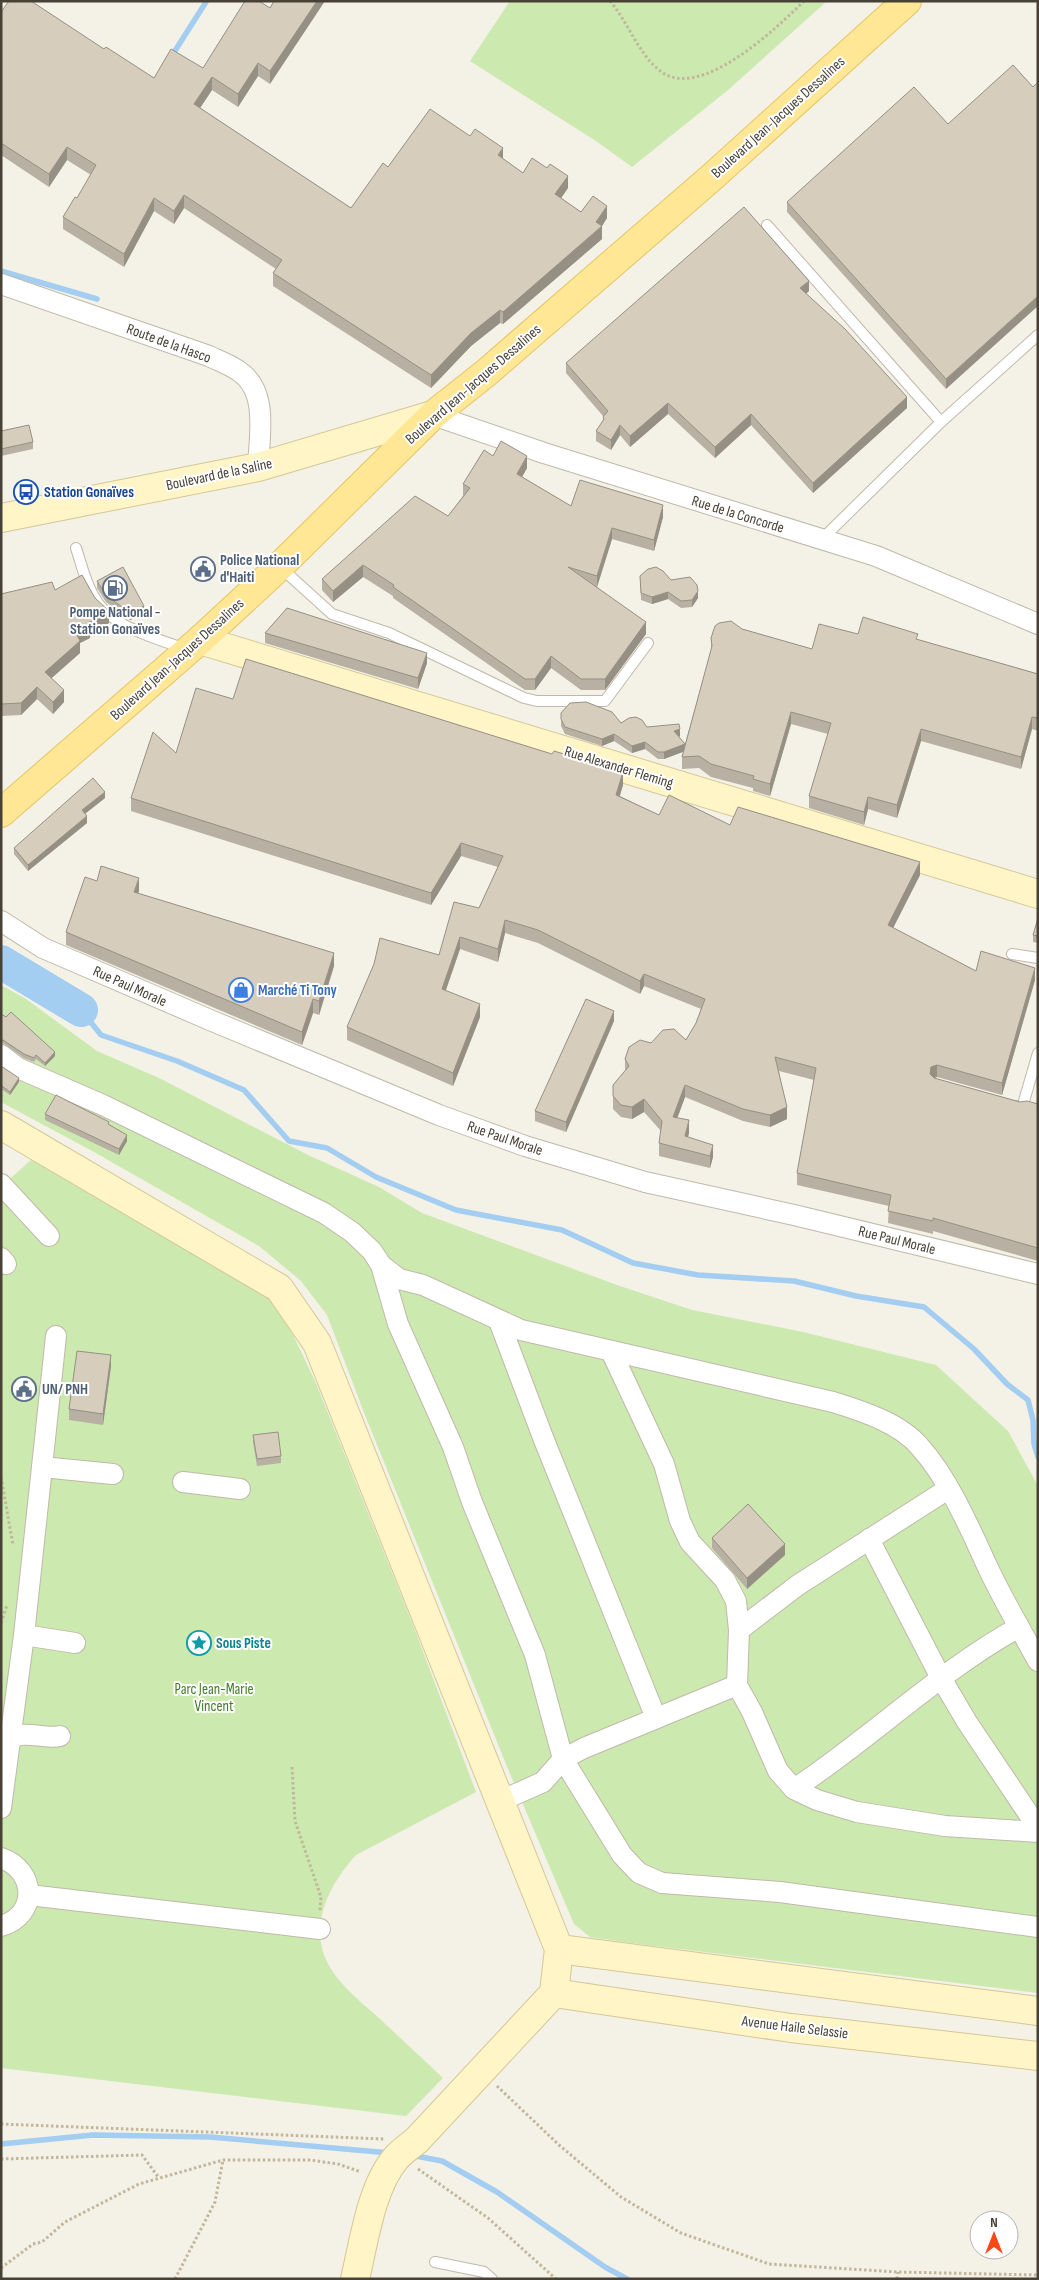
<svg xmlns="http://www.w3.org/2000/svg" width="1039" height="2280" viewBox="0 0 1039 2280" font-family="'Sofia Sans Condensed',sans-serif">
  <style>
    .green { fill: #cce9af }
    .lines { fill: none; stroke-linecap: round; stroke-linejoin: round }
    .stream { stroke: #a3cdf1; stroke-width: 5.5 }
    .river { stroke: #a3cdf1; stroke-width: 34 }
    .lane-casing { stroke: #c0b9aa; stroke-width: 12 }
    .street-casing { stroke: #c0b9aa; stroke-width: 22 }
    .secondary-casing { stroke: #d5c797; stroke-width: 30 }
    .primary-casing { stroke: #e5c664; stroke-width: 30 }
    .path { stroke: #c2b69b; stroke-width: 3; stroke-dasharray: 2.5 2.5; stroke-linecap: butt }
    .lane { stroke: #fff; stroke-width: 10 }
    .street { stroke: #fff; stroke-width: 20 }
    .secondary { stroke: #fff5c6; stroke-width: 28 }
    .primary { stroke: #ffe795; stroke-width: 28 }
    .wall { fill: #b8b0a2 }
    .shaded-wall { fill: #969084 }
    .building { fill: #d6cdbc; stroke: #969084 }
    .labels { text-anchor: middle; stroke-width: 4; stroke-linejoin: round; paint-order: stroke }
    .street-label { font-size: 15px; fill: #474136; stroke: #fff }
    .transit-label { font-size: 15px; font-weight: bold; fill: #164399; stroke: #fff; text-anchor: start }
    .service-label { font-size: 15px; font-weight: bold; fill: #4e5e75; stroke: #fff; text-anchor: start }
    .shop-label { font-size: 15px; font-weight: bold; fill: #366cbe; stroke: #fff; text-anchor: start }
    .culture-label { font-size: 15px; font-weight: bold; fill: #0d838f; stroke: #fff; text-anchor: start }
    .park-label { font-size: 15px; fill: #427a28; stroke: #fff }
  </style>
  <rect width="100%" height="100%" fill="#f4f1e7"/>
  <g class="green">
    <path d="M510 1H827L728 90 632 167 596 141 470 61Z"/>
    <path d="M1 985 26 999 97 1051 159 1078 308 1155 379 1187 422 1213 617 1285 692 1310 803 1332 936 1365 1008 1431 1038 1486V1993L631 1943 590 1937 574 1924 508 1769 363 1410 327 1315 301 1281 259 1246 94 1152 1 1102Z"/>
    <path d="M31 1160 215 1259 260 1289 285 1318 315 1381 411 1620 476 1792 356 1855C328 1886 306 1929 331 1969 343 1988 362 2003 379 2018 400 2038 422 2058 443 2078L406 2116 1 2068V1187Z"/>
  </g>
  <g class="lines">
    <g class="stream">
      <path d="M171 57 206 2"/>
      <path d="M1 271 97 299"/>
      <path d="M81 1010 101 1035 177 1061 244 1090 289 1141 327 1148 376 1177 456 1210 562 1230 633 1263 698 1275 794 1281 856 1296 924 1307 974 1349 1007 1384 1028 1400 1033 1420 1034 1444 1038 1457"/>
      <path d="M1 2144 93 2135 210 2137 390 2153"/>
      <path d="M411 2155 442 2161 497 2192 605 2267 627 2279"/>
    </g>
    <path class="river" d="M1 962 81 1010"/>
    <defs>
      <g id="lane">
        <path d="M767 225 941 422"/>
        <path d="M821 540 941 422 1038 335"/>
        <path d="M76 548C81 563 85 581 93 595 109 627 154 637 185 649"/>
        <path d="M280 567 332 614 389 633 524 698 537 701H605L648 643"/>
        <path d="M1012 954 1038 958"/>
        <path d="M1016 1106 1022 1108 1038 1053"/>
        <path d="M435 2262 484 2272 492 2279"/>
      </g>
      <g id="street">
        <path d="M1 284 209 356C219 361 231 365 240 372 269 392 259 438 258 467"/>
        <path d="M433 415 544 453 876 556 1038 624"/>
        <path d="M1 921 43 948 210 1020 439 1115 525 1146 645 1182 794 1215 1038 1274"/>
        <path d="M1 1055 18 1068 103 1105 324 1213 352 1232 372 1251 381 1265 398 1324 453 1447 472 1502 535 1655 563 1759 622 1855 639 1873 662 1883 780 1892 1038 1927"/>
        <path d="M1 1184 49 1236"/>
        <path d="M1 1258 6 1264"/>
        <path d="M381 1265 399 1279 423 1285 521 1330 833 1402C862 1411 900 1423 920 1447 949 1479 971 1531 989 1570 1004 1601 1021 1631 1038 1661"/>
        <path d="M499 1321 544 1440 656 1718"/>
        <path d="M611 1351 664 1464 680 1521 690 1542 725 1580 736 1601 739 1630 737 1685"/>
        <path d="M42 1467 113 1474"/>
        <path d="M183 1482 240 1489"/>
        <path d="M869 1539 941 1678 967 1722 1038 1828"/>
        <path d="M739 1630 798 1585 948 1489"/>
        <path d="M24 1635 75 1643"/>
        <path d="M1 1739C9 1740 13 1737 20 1735 33 1733 46 1739 60 1736"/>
        <path d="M794 1789C871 1738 938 1672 1019 1627"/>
        <path d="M500 1801 543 1782 563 1759 584 1748 737 1685 752 1712 778 1771 794 1789 817 1800 857 1812 945 1826 1038 1832"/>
        <path d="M1 1808 24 1635 56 1336"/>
        <path d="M1 1858C36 1870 39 1915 1 1926"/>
        <path d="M29 1895 320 1929"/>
      </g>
      <g id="secondary">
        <path d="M1 518 258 467 433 415"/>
        <path d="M200 640 1038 894"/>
        <path d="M1 1125 279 1288 317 1343 559 1949 554 1993 417 2140C410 2146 402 2151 396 2158 371 2187 364 2242 355 2279"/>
        <path d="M559 1949 1038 2011"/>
        <path d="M554 1993 791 2028 1038 2056"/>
      </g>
      <path id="primary" d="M1 813 200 640 279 567 433 415 486 373 711 178 907 1"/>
    </defs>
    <use href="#lane" class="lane-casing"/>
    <use href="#street" class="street-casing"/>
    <use href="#secondary" class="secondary-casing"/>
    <use href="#primary" class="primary-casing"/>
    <g class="path">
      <path d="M610 1C628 22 638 53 659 70 698 104 778 27 804 1"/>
      <path d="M1 1477 13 1545"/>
      <path d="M1 1623 7 1605"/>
      <path d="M292 1767 295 1821 321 1897 320 1910"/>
      <path d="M497 2086 559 2145 621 2197 681 2233 769 2264 898 2272 1038 2275"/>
      <path d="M1 2124 384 2139"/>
      <path d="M1 2159 142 2155 159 2178"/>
      <path d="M418 2169 488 2218 556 2279"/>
      <path d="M1 2268 33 2244 42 2242 65 2222 139 2184 223 2160H310L338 2164 361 2172"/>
      <path d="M175 2279 215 2202 223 2160"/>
      <path d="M897 2279 898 2272"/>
    </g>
    <use href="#lane" class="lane"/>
    <use href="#street" class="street"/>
    <use href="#secondary" class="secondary"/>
    <use href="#primary" class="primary"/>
  </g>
  <g class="wall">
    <path d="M274 1 270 84 258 76 238 107 212 90 200 108 351 208 388 167 503 159 523 173 568 188 561 198 581 212 607 218 602 226V239L503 324 500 323 471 346 431 388 273 286V273L276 269 184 208 174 224 154 211 124 267 63 229V217L77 198 91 175 67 160 49 187 1 155V12L104 49 154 78 203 68 270 8Z"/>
    <path d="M1033 87 946 389 787 212V202L948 124Z"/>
    <path d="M809 291 806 294 907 408 813 493 751 425 715 458 668 414 630 447 620 435 611 450 596 441V431L603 421V416L566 373V363Z"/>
    <path d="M1 431 33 442V449L1 456Z"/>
    <path d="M493 456 527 468 522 477 571 506 663 517 654 551 612 539 597 587 646 634 605 690H581L551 668 535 690H525L393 598V596L363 577 333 602 322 590V579L448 516 463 496V484Z"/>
    <path d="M640 576 671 580 698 598 692 607 681 608 668 599 652 604 641 600Z"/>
    <path d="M97 581 144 613 130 620 106 602 97 588Z"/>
    <path d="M55 590 109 623 90 634V638L80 643V653L51 678 64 702 53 714 37 699 21 715 1 716V594Z"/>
    <path d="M742 629 812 649 858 634 918 640 1038 674V731L1032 729 1021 769 921 741 897 818 868 809 864 825 809 808V796L828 734 791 724 770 796 753 791V788L711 777 699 768 682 769V757L683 752 664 759H658L645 749 632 753 614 741 602 746 565 734 561 726V713L621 723 647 727 680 736 679 737 685 744 711 651V638Z"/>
    <path d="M265 633 427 663 418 689 265 643Z"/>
    <path d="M233 699 623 785 620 796 659 815 730 825 920 875 893 928 976 971 1035 980 1002 1095 937 1077 934 1078 1020 1102 1038 1104V1261L933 1231V1234L888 1223 889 1206 797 1185V1173L814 1080 779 1071 787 1119 770 1127 743 1121 685 1097 677 1118 689 1133 688 1137 713 1157 710 1168 659 1156V1143L661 1131 644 1112 632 1119 621 1117 613 1109V1085L625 1071V1059L651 1043 686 1040 696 1023 701 1009 644 986 640 994 538 943 505 933 498 962 460 949 446 990 480 1017 453 1086 347 1040V1027L439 955 479 908 498 867 461 856 431 905 131 811V798L176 753Z"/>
    <path d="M105 798 85 814 87 823 28 871 14 854V848Z"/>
    <path d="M97 881 139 891 138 893 334 966 319 1015 313 1013 302 1045 66 945V932Z"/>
    <path d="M1038 918V943L1033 942V935Z"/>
    <path d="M1 1014 55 1056 45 1066 36 1059 34 1062 24 1058 3 1043 1 1044Z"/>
    <path d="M614 1021 566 1132 535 1121V1111Z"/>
    <path d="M1 1066 19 1082 10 1095 1 1089Z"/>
    <path d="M45 1114 109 1125 127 1141 119 1155 45 1120Z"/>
    <path d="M111 1366 103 1425 69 1420V1409Z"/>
    <path d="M253 1435 281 1456V1463L257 1466 253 1442Z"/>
    <path d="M712 1538 785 1555 747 1589 712 1548Z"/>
  </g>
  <g class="shaded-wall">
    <path d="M317 1H325L270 84V71Z"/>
    <path d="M258 63V76L238 107V94Z"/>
    <path d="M212 77V90L194 117V104Z"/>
    <path d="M67 147V160L49 187V174Z"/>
    <path d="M503 148V160L498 155Z"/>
    <path d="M568 176V188L555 207V194Z"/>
    <path d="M184 195V208L174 224V211Z"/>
    <path d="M154 198V211L124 267V254Z"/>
    <path d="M607 206V218L602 226V239L503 324V312L596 222Z"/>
    <path d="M809 281V291L800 299V288Z"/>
    <path d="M1038 296V306L946 389V379Z"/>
    <path d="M500 310V323L471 346 431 388V375L471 333Z"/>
    <path d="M907 397V408L813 493V483Z"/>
    <path d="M668 403V414L630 447V436Z"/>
    <path d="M751 414V425L715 458V447Z"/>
    <path d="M620 425V435L611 450V440Z"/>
    <path d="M527 456V468L517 486V474Z"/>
    <path d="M663 505V517L654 551V540Z"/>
    <path d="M612 528V539L597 587V576Z"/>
    <path d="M363 565V577L333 602V591Z"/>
    <path d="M698 591V598L692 607V600Z"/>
    <path d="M668 592V599L652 604V597Z"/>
    <path d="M144 606V613L130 620V613Z"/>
    <path d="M109 611V623L90 634V638L80 643V653L45 684V672L76 633 88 623Z"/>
    <path d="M646 622V634L605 690V679Z"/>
    <path d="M427 653V663L418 689V678Z"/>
    <path d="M551 656V668L535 690V679Z"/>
    <path d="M37 687V699L21 715V703Z"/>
    <path d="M64 690V702L53 714V702Z"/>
    <path d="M791 712V724L770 796V784Z"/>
    <path d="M1032 717V729L1021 769V757Z"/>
    <path d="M680 729V736L674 738V731Z"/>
    <path d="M921 729V741L897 818V805Z"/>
    <path d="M614 734V741L602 746V739Z"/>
    <path d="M645 742V749L632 753V746Z"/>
    <path d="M685 744V751L664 759V752Z"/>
    <path d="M623 772V785L616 807V795Z"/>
    <path d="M105 792V798L82 816V810Z"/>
    <path d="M868 797V809L864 825V812Z"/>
    <path d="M87 816V823L28 871V865Z"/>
    <path d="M461 843V856L431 905V893Z"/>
    <path d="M920 862V875L888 938V925Z"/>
    <path d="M139 878V891L134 905V892Z"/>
    <path d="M505 920V933L498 962V949Z"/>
    <path d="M460 937V949L442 1001V989Z"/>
    <path d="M334 953V966L319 1015V1001Z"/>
    <path d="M1035 968V980L1002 1095V1083Z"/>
    <path d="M644 974V986L640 994V981Z"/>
    <path d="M313 999V1013L302 1045V1032Z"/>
    <path d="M480 1004V1017L453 1086V1073Z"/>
    <path d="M614 1011V1021L566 1132V1122Z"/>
    <path d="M55 1052V1056L45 1066V1063Z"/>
    <path d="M937 1065V1077L931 1079 930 1074 931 1067Z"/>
    <path d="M19 1078V1082L10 1095V1092Z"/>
    <path d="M685 1085V1097L673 1130V1117Z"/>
    <path d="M644 1099V1112L632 1119V1107Z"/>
    <path d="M787 1107V1119L770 1127V1115Z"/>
    <path d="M689 1120V1133L685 1148V1136Z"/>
    <path d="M127 1135V1141L119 1155V1149Z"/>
    <path d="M713 1145V1157L710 1168V1156Z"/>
    <path d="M111 1355V1366L103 1425V1414Z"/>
    <path d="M785 1544V1555L747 1589V1578Z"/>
  </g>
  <g class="building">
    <path d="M9 1H31L104 49 106 47 154 78 171 49 203 68 245 1H259L270 8 274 1H317L270 71 258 63 238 94 212 77 194 104 351 208 383 163 388 167 430 109 470 136 475 129 503 148 498 155 523 173 532 158 547 168 550 164 568 176 555 194 581 212 593 196 607 206 596 222 602 226 503 312 500 310 471 333 431 375 273 273 282 260 184 195 174 211 154 198 124 254 63 217 75 197 77 198 96 165 67 147 49 174 1 143V12Z"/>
    <path d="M1013 65 1033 87 1038 82V296L946 379 787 202 914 87 948 124Z"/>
    <path d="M744 207 809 281 800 288 845 329 907 397 813 483 751 414 715 447 668 403 630 436 620 425 611 440 596 431 604 419 603 417 608 411 566 363Z"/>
    <path d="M29 425 33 442 1 449V431Z"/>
    <path d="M501 441 527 456 517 474 571 506 580 480 663 505 654 540 612 528 597 576 568 567 646 622 605 679H581L551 656 535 679H525L393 587 394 585 363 565 333 591 322 579 415 496 448 516 470 488 463 484 484 450 493 456Z"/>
    <path d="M123 567 144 606 130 613 106 595 97 581Z"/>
    <path d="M656 567 663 571 671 580 690 577 697 585 698 591 692 600 681 601 668 592 652 597 641 593 640 576 648 569Z"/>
    <path d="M82 575 95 598 109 611 88 623 90 626 76 633 80 641 45 672 64 690 53 702 37 687 21 703 1 704V594L52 582 55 590Z"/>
    <path d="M287 608 427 653 418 678 265 633Z"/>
    <path d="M863 617 918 634 916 639 1038 674V718L1032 717 1021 757 921 729 897 805 868 797 864 812 809 796 831 723 791 712 770 784 753 779 754 776 711 764 699 756 682 757 712 646 711 638 715 626 719 623 731 621 742 629 812 649 819 624 858 634Z"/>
    <path d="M246 659 552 754 554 751 623 772 616 795 659 815 669 795 730 825 738 807 920 862 888 925 976 971 981 951 1035 968 1002 1083 937 1065 931 1067 930 1074 934 1078 1020 1102 1027 1101 1038 1104V1248L933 1218V1221L888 1211 891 1195 797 1173 816 1068 775 1057 787 1107 770 1115 743 1109 685 1085 673 1117 689 1120 685 1136 713 1145 710 1156 659 1143 662 1121 644 1099 632 1107 621 1105 613 1096V1085L629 1066 625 1059 629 1047 640 1040 651 1043 663 1030 674 1029 686 1040 696 1023 705 999 644 974 640 981 538 930 505 920 498 949 460 937 442 989 480 1004 453 1073 347 1027 374 964 380 938 439 955 454 902 479 908 503 856 461 843 431 893 131 798 153 732 176 753 196 688 233 699Z"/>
    <path d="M586 702 612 712 621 723 629 718 636 717 642 720 647 727 679 724 680 729 674 731 685 744 664 752H658L645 742 632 746 614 734 602 739 565 727 561 719V713L570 703Z"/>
    <path d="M93 778 105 792 82 810 87 816 28 865 14 848Z"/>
    <path d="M101 866 139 878 134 892 334 953 319 1001 313 999 302 1032 66 932 85 877 97 881Z"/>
    <path d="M1038 918V936L1033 935Z"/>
    <path d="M586 999 614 1011 566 1122 535 1111Z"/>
    <path d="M11 1012 55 1052 45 1063 36 1055 34 1058 24 1054 3 1040H1V1014L6 1017Z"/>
    <path d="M1 1066 19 1078 10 1092 1 1085Z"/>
    <path d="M56 1095 109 1122 108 1124 127 1135 119 1149 45 1114Z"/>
    <path d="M77 1351 111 1355 103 1414 69 1409Z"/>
    <path d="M278 1432 281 1456 257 1459 253 1435Z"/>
    <path d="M748 1504 785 1544 747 1578 712 1538Z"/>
  </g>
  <defs>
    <symbol id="bus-ring" viewBox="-11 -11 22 22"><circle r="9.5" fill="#fff" stroke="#1a4fb4" stroke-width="1.5"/><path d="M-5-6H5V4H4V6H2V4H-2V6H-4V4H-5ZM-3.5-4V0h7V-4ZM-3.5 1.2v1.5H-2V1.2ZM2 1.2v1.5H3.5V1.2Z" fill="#1a4fb4"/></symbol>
    <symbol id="civic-ring" viewBox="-11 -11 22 22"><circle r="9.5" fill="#fff" stroke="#5c6f8a" stroke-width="1.5"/><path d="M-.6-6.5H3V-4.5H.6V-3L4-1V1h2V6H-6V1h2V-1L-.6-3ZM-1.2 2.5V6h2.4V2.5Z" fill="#5c6f8a"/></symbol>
    <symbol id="fuel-ring" viewBox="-11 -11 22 22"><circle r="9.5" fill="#fff" stroke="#5c6f8a" stroke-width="1.5"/><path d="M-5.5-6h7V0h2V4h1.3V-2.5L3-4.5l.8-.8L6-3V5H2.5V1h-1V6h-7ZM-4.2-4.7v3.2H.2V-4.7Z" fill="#5c6f8a"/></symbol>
    <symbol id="shop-ring" viewBox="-11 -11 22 22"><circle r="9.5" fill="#fff" stroke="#3f7fe0" stroke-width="1.5"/><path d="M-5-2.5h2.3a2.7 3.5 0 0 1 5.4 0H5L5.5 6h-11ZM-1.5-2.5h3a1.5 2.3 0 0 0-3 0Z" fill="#3f7fe0"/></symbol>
    <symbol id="sight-ring" viewBox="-11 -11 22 22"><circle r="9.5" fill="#fff" stroke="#0f9aa8" stroke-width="1.5"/><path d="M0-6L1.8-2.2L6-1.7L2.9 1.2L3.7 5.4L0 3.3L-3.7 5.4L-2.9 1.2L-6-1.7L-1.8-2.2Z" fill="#0f9aa8"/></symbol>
  </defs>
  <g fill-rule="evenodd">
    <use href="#bus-ring" x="12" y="478" width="28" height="28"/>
    <use href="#civic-ring" x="189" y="555" width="28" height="28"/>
    <use href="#fuel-ring" x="101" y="574" width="28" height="28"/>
    <use href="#shop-ring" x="227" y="976" width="28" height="28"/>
    <use href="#civic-ring" x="10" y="1375" width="28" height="28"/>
    <use href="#sight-ring" x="185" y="1629" width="28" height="28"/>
  </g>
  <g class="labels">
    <g class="street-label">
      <text transform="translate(778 117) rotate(-42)" y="5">Boulevard Jean-Jacques Dessalines</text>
      <text transform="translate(169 343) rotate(20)" y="5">Route de la Hasco</text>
      <text transform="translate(473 384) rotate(-41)" y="5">Boulevard Jean-Jacques Dessalines</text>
      <text transform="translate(219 474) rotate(-12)" y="5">Boulevard de la Saline</text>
      <text transform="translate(738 514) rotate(17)" y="5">Rue de la Concorde</text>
      <text transform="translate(177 659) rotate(-42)" y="5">Boulevard Jean-Jacques Dessalines</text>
      <text transform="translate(619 767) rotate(17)" y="5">Rue Alexander Fleming</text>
      <text transform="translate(130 986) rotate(24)" y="5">Rue Paul Morale</text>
      <text transform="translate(505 1138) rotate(19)" y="5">Rue Paul Morale</text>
      <text transform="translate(897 1240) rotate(14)" y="5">Rue Paul Morale</text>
      <text transform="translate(795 2027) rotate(7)" y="5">Avenue Haile Selassie</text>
    </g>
    <g class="transit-label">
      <text x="44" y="497">Station Gonaïves</text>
    </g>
    <g class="service-label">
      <text x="220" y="565">Police National<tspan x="220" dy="17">d'Haiti</tspan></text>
      <text x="115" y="617" text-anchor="middle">Pompe National -<tspan x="115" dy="17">Station Gonaïves</tspan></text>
      <text x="42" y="1394">UN/ PNH</text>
    </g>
    <g class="shop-label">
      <text x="258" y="995">Marché Ti Tony</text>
    </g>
    <g class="culture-label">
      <text x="216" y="1648">Sous Piste</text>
    </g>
    <g class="park-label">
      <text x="214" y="1694">Parc Jean-Marie<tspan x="214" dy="17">Vincent</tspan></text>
    </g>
  </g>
  <rect width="1039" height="2280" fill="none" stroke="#474136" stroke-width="5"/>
  <g transform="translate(994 2235)"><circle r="24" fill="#ffffff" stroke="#b5b3af"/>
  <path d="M0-4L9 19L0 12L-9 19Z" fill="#fd4615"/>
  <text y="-8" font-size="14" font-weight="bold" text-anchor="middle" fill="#474136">N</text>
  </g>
</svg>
